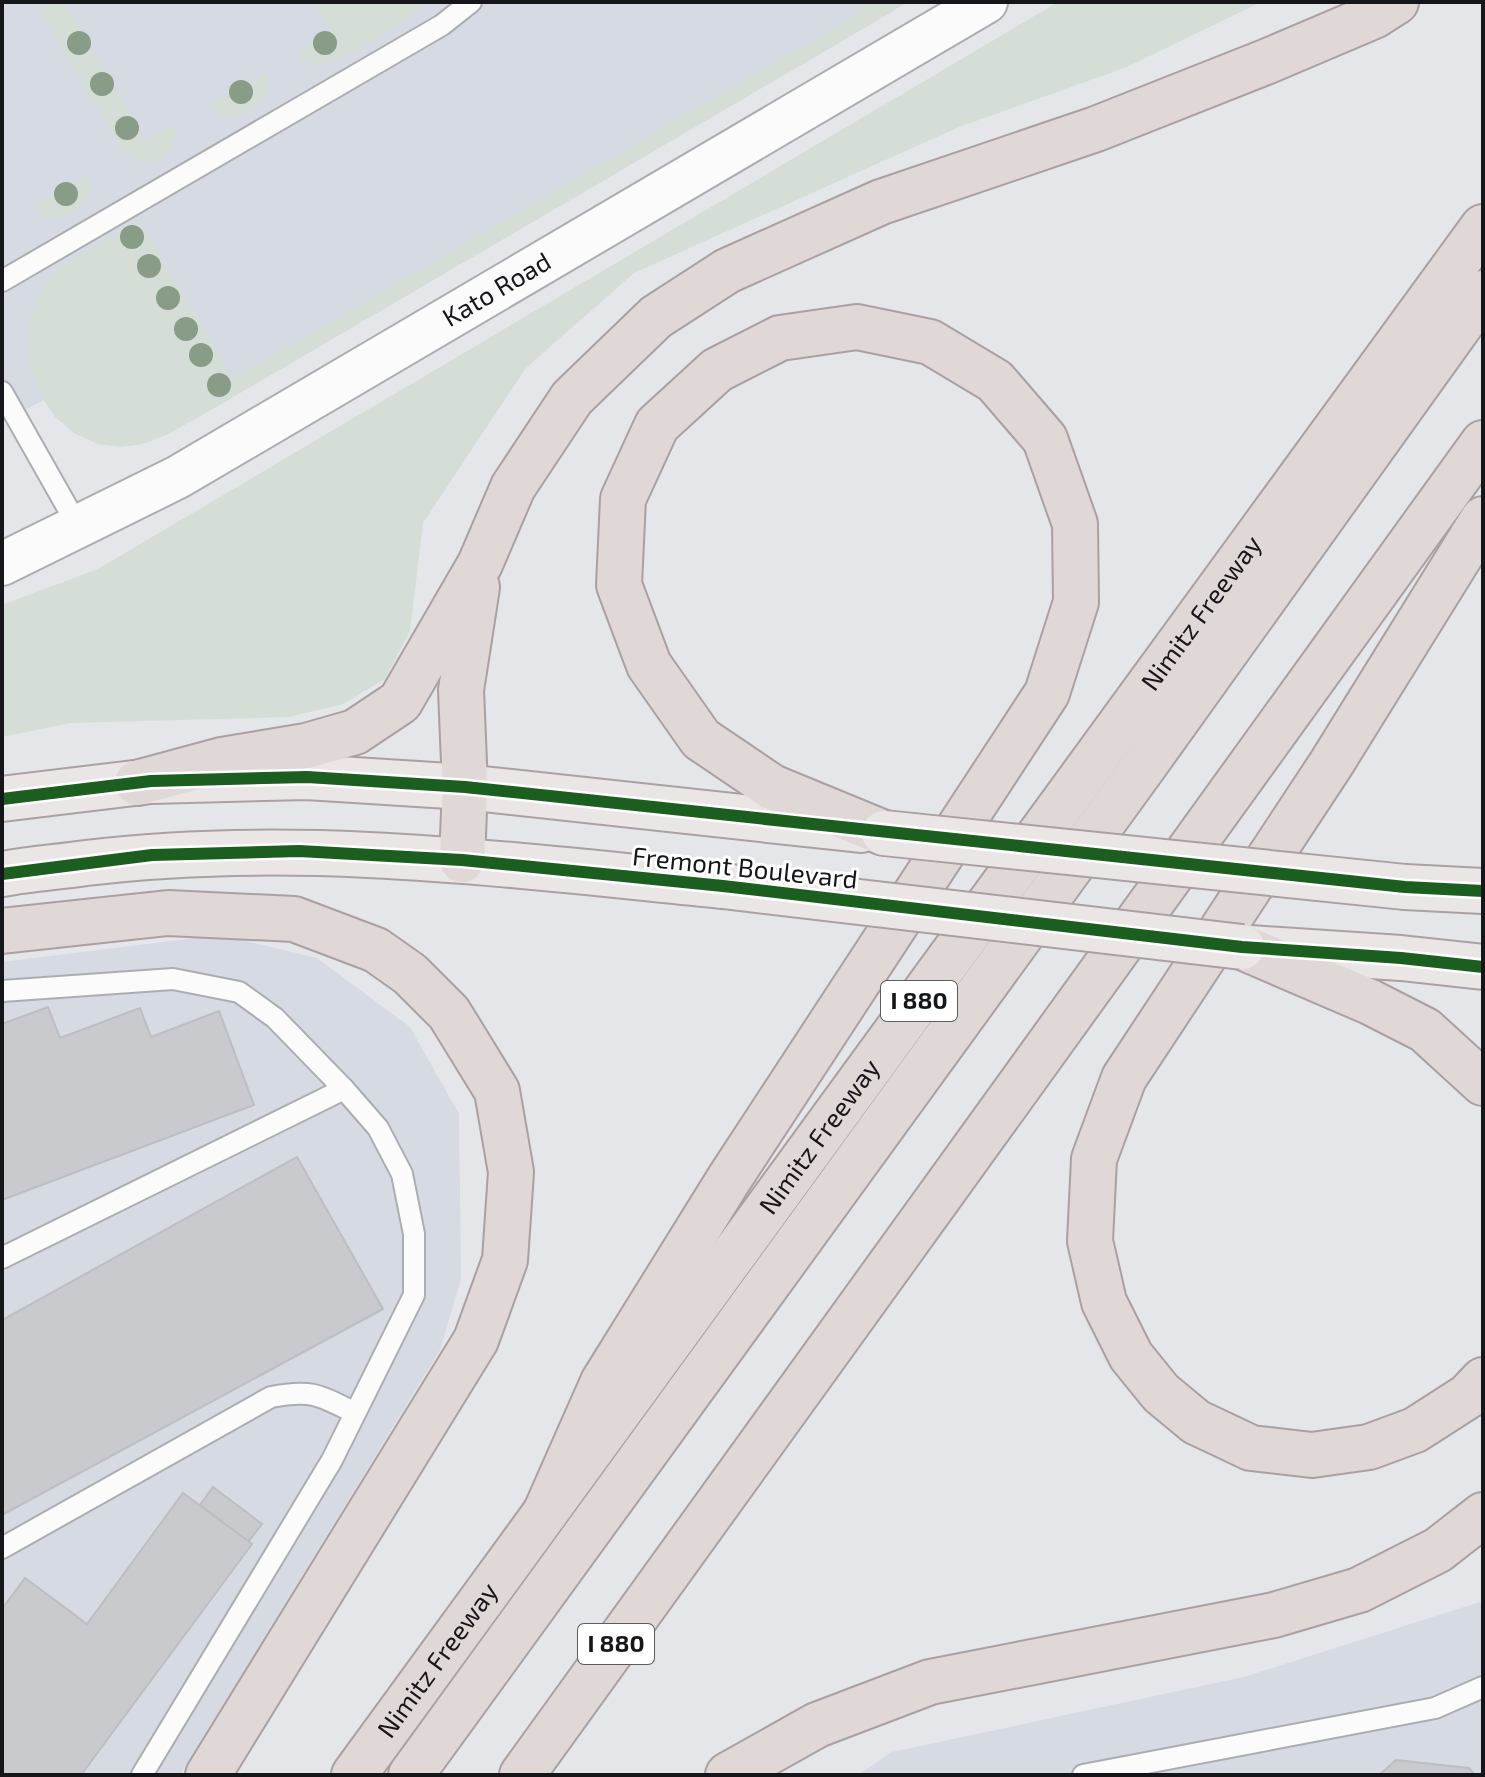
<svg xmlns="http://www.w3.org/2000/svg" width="1485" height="1777" viewBox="0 0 1485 1777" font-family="'Exo 2',sans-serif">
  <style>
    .built { fill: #d5dae3 }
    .green { fill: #d5ded6 }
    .building { fill: #c9cacd; stroke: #bcbec1; stroke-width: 2 }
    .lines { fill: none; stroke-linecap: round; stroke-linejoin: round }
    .service-casing { stroke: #acadb0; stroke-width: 24 }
    .minor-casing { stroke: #acadb0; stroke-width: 46 }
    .primary-casing { stroke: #aaa0a2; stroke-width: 48 }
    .motorway-casing { stroke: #aaa0a2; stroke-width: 48 }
    .service { stroke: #fbfbfc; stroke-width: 20 }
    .minor { stroke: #fbfbfc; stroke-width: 42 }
    .primary { stroke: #ebe6e6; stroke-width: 44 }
    .motorway { stroke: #e0d7d7; stroke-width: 44 }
    .primary-bridge-casing { stroke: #aaa0a2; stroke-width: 48; stroke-linecap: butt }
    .primary-bridge { stroke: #ebe6e6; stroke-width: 44 }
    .cycleway-casing { stroke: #fff; stroke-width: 17 }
    .cycleway { stroke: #1b5e20; stroke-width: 12 }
    .tree { fill: #889c88 }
    .labels { text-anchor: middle; stroke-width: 6; stroke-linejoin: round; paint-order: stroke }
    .shield { fill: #fff; stroke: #5b5c5e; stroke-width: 2 }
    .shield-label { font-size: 24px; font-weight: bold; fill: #151619 }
    .street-label { font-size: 26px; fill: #151619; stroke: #fff }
  </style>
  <rect width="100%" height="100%" fill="#e4e6e9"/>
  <g class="built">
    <path d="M2 2H908L216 407 147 443 123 447 98 444 74 433 55 417 44 400 2 422Z"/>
    <path d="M220 935 317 958 410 1027 459 1114 461 1279 440 1350 180 1775H2V962Z"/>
    <path d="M1483 1601V1775H858L892 1752 1244 1677Z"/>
  </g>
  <g class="green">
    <path d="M35 2H64L145 140 177 125C174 158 152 174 124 152Z"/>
    <path d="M315 2H425C414 18 332 68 313 64 306 63 302 59 298 53L332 33Z"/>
    <path d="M853 2H901L892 12 216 407C188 422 155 447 121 446 44 446 4 348 45 287 65 256 109 240 140 222L233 379 859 13Z"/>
    <path d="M1058 2H1261L1127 67 959 127 634 273 526 368 423 523 410 631 385 679 343 704 289 717 71 723 2 737V605L98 569Z"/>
    <path d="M266 73C268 80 270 85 267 92 262 106 234 122 219 114 216 112 213 108 210 105Z"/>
    <path d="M87 175C88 178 91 184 91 187 91 206 57 225 41 216 37 214 35 210 32 207Z"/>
  </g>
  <g class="building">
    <path d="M48 1007 60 1038 140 1008 151 1037 219 1011 254 1105 2 1200V1024Z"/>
    <path d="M297 1157 383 1309 2 1515V1320Z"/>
    <path d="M213 1487 262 1524 248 1542 200 1505Z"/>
    <path d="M183 1493 252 1544 81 1775H2V1609L25 1578 87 1624Z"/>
    <path d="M1396 1760 1469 1768 1475 1775H1379Z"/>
  </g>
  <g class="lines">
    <defs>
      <g id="service">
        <path d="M2 281 442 25 471 2"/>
        <path d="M2 392 79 528"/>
        <path d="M2 991 173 979 239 992 275 1018 344 1089"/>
        <path d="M2 1258 344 1089 378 1128 402 1174 414 1234V1295L332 1460 142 1775"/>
        <path d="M2 1548 271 1397C311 1389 320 1395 355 1413"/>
        <path d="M1083 1775 1435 1708 1483 1687"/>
      </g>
      <g id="minor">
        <path id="s1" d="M2 564 178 477 986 2"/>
      </g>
      <g id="primary">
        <path d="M2 799 151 781 307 777 465 787 861 830"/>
        <path d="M2 874C30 869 58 867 86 863 299 837 511 865 723 886"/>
        <path d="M1405 887 1483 891"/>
        <path d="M1250 948 1401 958 1483 967"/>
      </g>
      <g id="motorway">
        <path d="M1483 519 1331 764 1124 1078 1094 1159 1090 1241 1104 1302 1131 1356 1161 1393 1196 1422 1251 1448 1312 1455 1369 1447 1415 1430 1468 1396 1483 1380"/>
        <path d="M137 783 222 760 306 746 355 732 400 702 480 564 513 487 572 398 656 317 727 271 881 202 1096 129 1268 61 1374 16 1396 2"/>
        <path d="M462 860 465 787 461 690 477 587"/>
        <path d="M2 931 168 913 294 919 376 950 410 974 449 1013 497 1091 511 1172 505 1260 476 1340 208 1775"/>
        <path d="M1242 947 1370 1002 1425 1030 1483 1083"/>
        <path d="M546 1511 603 1382 729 1179 1047 693 1076 602 1075 524 1045 439 995 381 930 342 857 327 780 338 717 370 657 425 623 499 619 585 649 665 701 739 772 787 884 833"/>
        <path id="s2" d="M354 1775 1483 227"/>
        <path d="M411 1775 1144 766 1483 293"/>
        <path d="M522 1775 1483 443"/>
        <path d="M728 1775 817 1725 930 1682 1274 1615 1359 1590 1438 1550 1483 1515"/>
      </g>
    </defs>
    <use href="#service" class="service-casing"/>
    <use href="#minor" class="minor-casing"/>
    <use href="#primary" class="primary-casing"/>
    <use href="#motorway" class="motorway-casing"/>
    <use href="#service" class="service"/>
    <use href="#minor" class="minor"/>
    <use href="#primary" class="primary"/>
    <use href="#motorway" class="motorway"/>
    <defs>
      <g id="primary-bridge">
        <path d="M884 833 1405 887"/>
        <path d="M723 886 1242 947"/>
      </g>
    </defs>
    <use href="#primary-bridge" class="primary-bridge-casing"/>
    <use href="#primary-bridge" class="primary-bridge"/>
    <defs>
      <g id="cycleway">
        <path d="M2 799 151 781 307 777 465 787 1405 887 1483 891"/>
        <path d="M2 874 152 855 299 851 462 860 723 886 1242 947 1401 958 1483 967"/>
      </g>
    </defs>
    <use href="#cycleway" class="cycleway-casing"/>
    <use href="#cycleway" class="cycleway"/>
  </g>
  <g class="tree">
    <circle cx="79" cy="43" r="12"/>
    <circle cx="325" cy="43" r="12"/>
    <circle cx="102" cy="84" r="12"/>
    <circle cx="241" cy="92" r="12"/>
    <circle cx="127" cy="128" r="12"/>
    <circle cx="66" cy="194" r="12"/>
    <circle cx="132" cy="237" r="12"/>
    <circle cx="149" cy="266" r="12"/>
    <circle cx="168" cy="298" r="12"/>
    <circle cx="186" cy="329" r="12"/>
    <circle cx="201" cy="355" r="12"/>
    <circle cx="219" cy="385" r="12"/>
  </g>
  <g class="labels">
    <g class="shield">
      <rect x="881" y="981" width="76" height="40" rx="6"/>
      <rect x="578" y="1624" width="76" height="40" rx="6"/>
    </g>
    <g class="shield-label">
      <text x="919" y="1009">I 880</text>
      <text x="616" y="1652">I 880</text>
    </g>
    <g class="street-label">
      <text dy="9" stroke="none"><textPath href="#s1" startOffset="566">Kato Road</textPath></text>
      <text dy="9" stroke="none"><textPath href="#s2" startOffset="1438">Nimitz Freeway</textPath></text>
      <text transform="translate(745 868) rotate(6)" y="9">Fremont Boulevard</text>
      <text dy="9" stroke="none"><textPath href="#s2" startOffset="790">Nimitz Freeway</textPath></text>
      <text dy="9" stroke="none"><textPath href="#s2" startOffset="142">Nimitz Freeway</textPath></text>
    </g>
  </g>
  <rect width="1485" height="1777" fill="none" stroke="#151619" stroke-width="8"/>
</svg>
